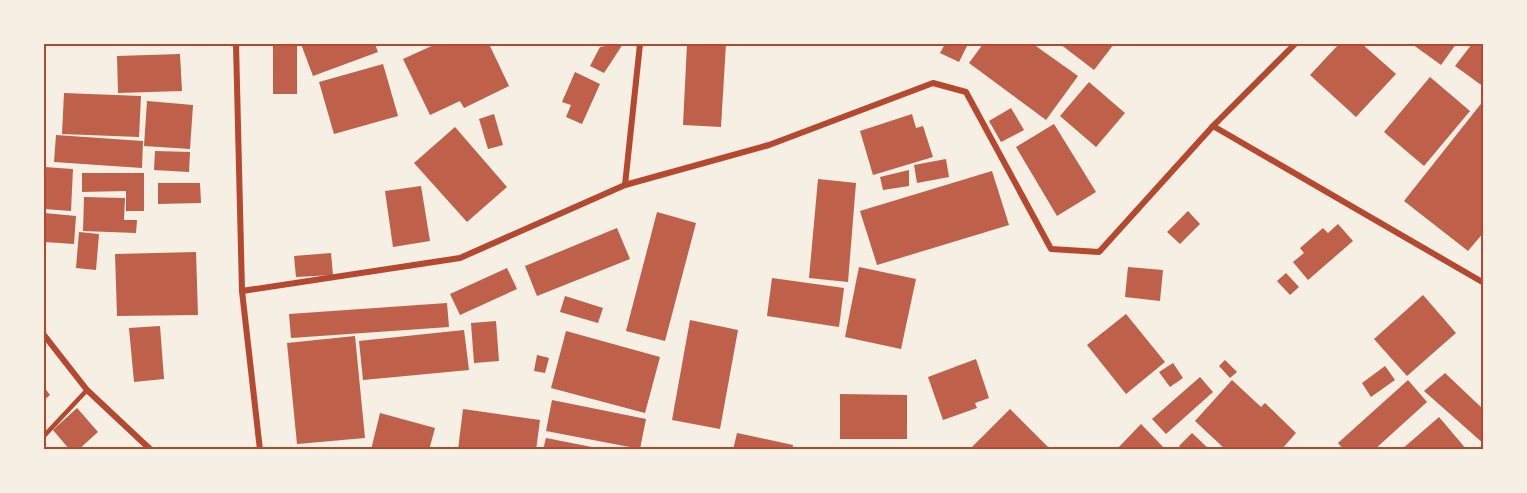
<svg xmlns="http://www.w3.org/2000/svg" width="1527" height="493" viewBox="0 0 1527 493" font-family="Poppins,sans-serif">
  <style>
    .building { fill: #bf614a }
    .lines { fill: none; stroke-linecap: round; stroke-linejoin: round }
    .service { stroke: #b5482f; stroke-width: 4.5 }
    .minor { stroke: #b5482f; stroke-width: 6 }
    .neatline { fill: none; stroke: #b5482f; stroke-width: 2 }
  </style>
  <rect width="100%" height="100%" fill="#f6efe4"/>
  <g class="building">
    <rect x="273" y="44" width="24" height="50"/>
    <path d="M301 44H375L378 52 313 76Z"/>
    <path d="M436 44H489L509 86 464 108 460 101 430 115 403 59Z"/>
    <path d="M616 44H623L604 73 590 66 600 47Z"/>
    <path d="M687 44H726L721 127 683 125Z"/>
    <path d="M945 44H968L959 62 940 53Z"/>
    <path d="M983 44H1033L1078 76 1046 120 969 63Z"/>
    <path d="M1060 44H1114L1094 70Z"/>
    <path d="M1339 44H1362L1396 74 1356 117 1310 75Z"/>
    <path d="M1412 44H1456L1441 65Z"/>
    <path d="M1472 44H1484V87L1455 66Z"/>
    <path d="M180 54 182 91 118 93 117 56Z"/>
    <path d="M383 64 398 116 334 134 319 82Z"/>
    <path d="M575 72 600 84 582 124 566 117 571 105 562 102Z"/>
    <path d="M1430 77 1470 111 1424 166 1384 132Z"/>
    <path d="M1089 82 1125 113 1096 147 1060 116Z"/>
    <path d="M64 93 141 96 139 137 62 134Z"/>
    <path d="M1484 100V232L1468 251 1404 201Z"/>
    <path d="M147 101 193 105 190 149 144 146Z"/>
    <path d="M1011 108 1024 130 1001 142 989 121Z"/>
    <path d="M494 114 503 145 488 149 479 119Z"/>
    <path d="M912 114 916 128 923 126 933 157 873 175 860 131Z"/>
    <path d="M1054 124 1096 192 1057 216 1016 147Z"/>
    <path d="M455 127 507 187 467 222 414 163Z"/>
    <path d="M56 135 143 141 142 168 54 162Z"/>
    <path d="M155 151 190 152 189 172 154 170Z"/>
    <path d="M946 159 949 177 917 183 914 165Z"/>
    <path d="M44 167 73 169 71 211 44 209Z"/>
    <path d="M909 170V186L883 190 880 177Z"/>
    <path d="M992 171 1009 225 877 265 860 211Z"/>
    <path d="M82 173H144V211H126V191L82 192Z"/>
    <path d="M818 179 856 183 848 282 809 278Z"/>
    <path d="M158 183H200L201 203 158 204Z"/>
    <path d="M421 186 430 241 393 247 385 191Z"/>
    <path d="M84 197 125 198 124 220H137L136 233 83 231Z"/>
    <path d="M1188 211 1200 224 1180 244 1167 232Z"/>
    <path d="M657 212 696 223 665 341 626 331Z"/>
    <path d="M44 213 76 216 74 244 44 242Z"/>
    <path d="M1338 224 1353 241 1308 280 1293 262 1304 253 1300 248 1323 228 1328 233Z"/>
    <path d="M617 228 630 259 537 296 525 266Z"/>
    <path d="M79 232 99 234 96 270 76 268Z"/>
    <path d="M196 252 198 315 117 316 115 254Z"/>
    <path d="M331 253 333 275 296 277 294 256Z"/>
    <path d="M859 267 916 279 901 349 845 337Z"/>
    <path d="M1128 267 1163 270 1160 301 1125 297Z"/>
    <path d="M507 268 517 289 460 315 450 294Z"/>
    <path d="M1286 273 1299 287 1290 295 1277 281Z"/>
    <path d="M772 278 844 288 839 327 767 316Z"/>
    <path d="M1423 295 1456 333 1407 376 1374 339Z"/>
    <path d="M565 296 603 308 598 323 560 312Z"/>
    <path d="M447 303 449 327 291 338 289 314Z"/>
    <path d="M1126 314 1165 362 1126 394 1087 345Z"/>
    <path d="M690 320 738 330 720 429 672 420Z"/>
    <path d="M496 321 499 361 474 363 471 323Z"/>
    <path d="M160 326 164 379 134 382 129 328Z"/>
    <path d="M464 330 469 370 363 380 359 341Z"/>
    <path d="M566 331 660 357 645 413 551 388Z"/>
    <path d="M355 336 365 438 297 444 287 343Z"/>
    <path d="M537 355 549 358 545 373 534 371Z"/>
    <path d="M976 359 989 398 975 403 977 408 943 420 928 377Z"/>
    <path d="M1225 360 1237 372 1230 378 1219 366Z"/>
    <path d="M1173 363 1183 378 1170 387 1159 372Z"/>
    <path d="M1385 366 1395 380 1371 397 1362 383Z"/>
    <path d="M1445 373 1484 410V444L1424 391Z"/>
    <path d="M1200 377 1213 392 1166 434 1152 419Z"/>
    <path d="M1232 380 1261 407 1265 403 1296 433 1281 450H1226L1195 421Z"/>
    <path d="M1408 380 1427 402 1374 450H1344L1338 443Z"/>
    <path d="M44 387 50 395 44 400Z"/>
    <path d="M840 394 907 395V439H840Z"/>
    <path d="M552 400 646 419 640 449 546 431Z"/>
    <path d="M77 408 98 432 78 450H70L53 430Z"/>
    <path d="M463 409 540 420 536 450H458Z"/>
    <path d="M1010 409 1048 447 1045 450H969Z"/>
    <path d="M380 413 435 428 429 450H371Z"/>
    <path d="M1439 417 1467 450H1401Z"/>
    <path d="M1141 424 1166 450H1116Z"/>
    <path d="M737 433 793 445 792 450H733Z"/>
    <path d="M1192 433 1210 450H1183L1179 446Z"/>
    <path d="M546 438 597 448V450H543Z"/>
  </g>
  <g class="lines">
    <path class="service" d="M44 436 87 390"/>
    <g class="minor">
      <path d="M236 44 242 291 260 450"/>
      <path d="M1213 126 1484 283"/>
      <path d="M625 185 640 44"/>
      <path d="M242 291 460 258 625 185 769 145 933 83 966 92 1051 249 1099 252 1213 126 1295 44"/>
      <path d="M44 335 87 390 151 450"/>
    </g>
  </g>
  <rect width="1527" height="493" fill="none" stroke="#f6efe4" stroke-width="90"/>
  <rect x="45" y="45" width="1437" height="403" class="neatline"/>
</svg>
